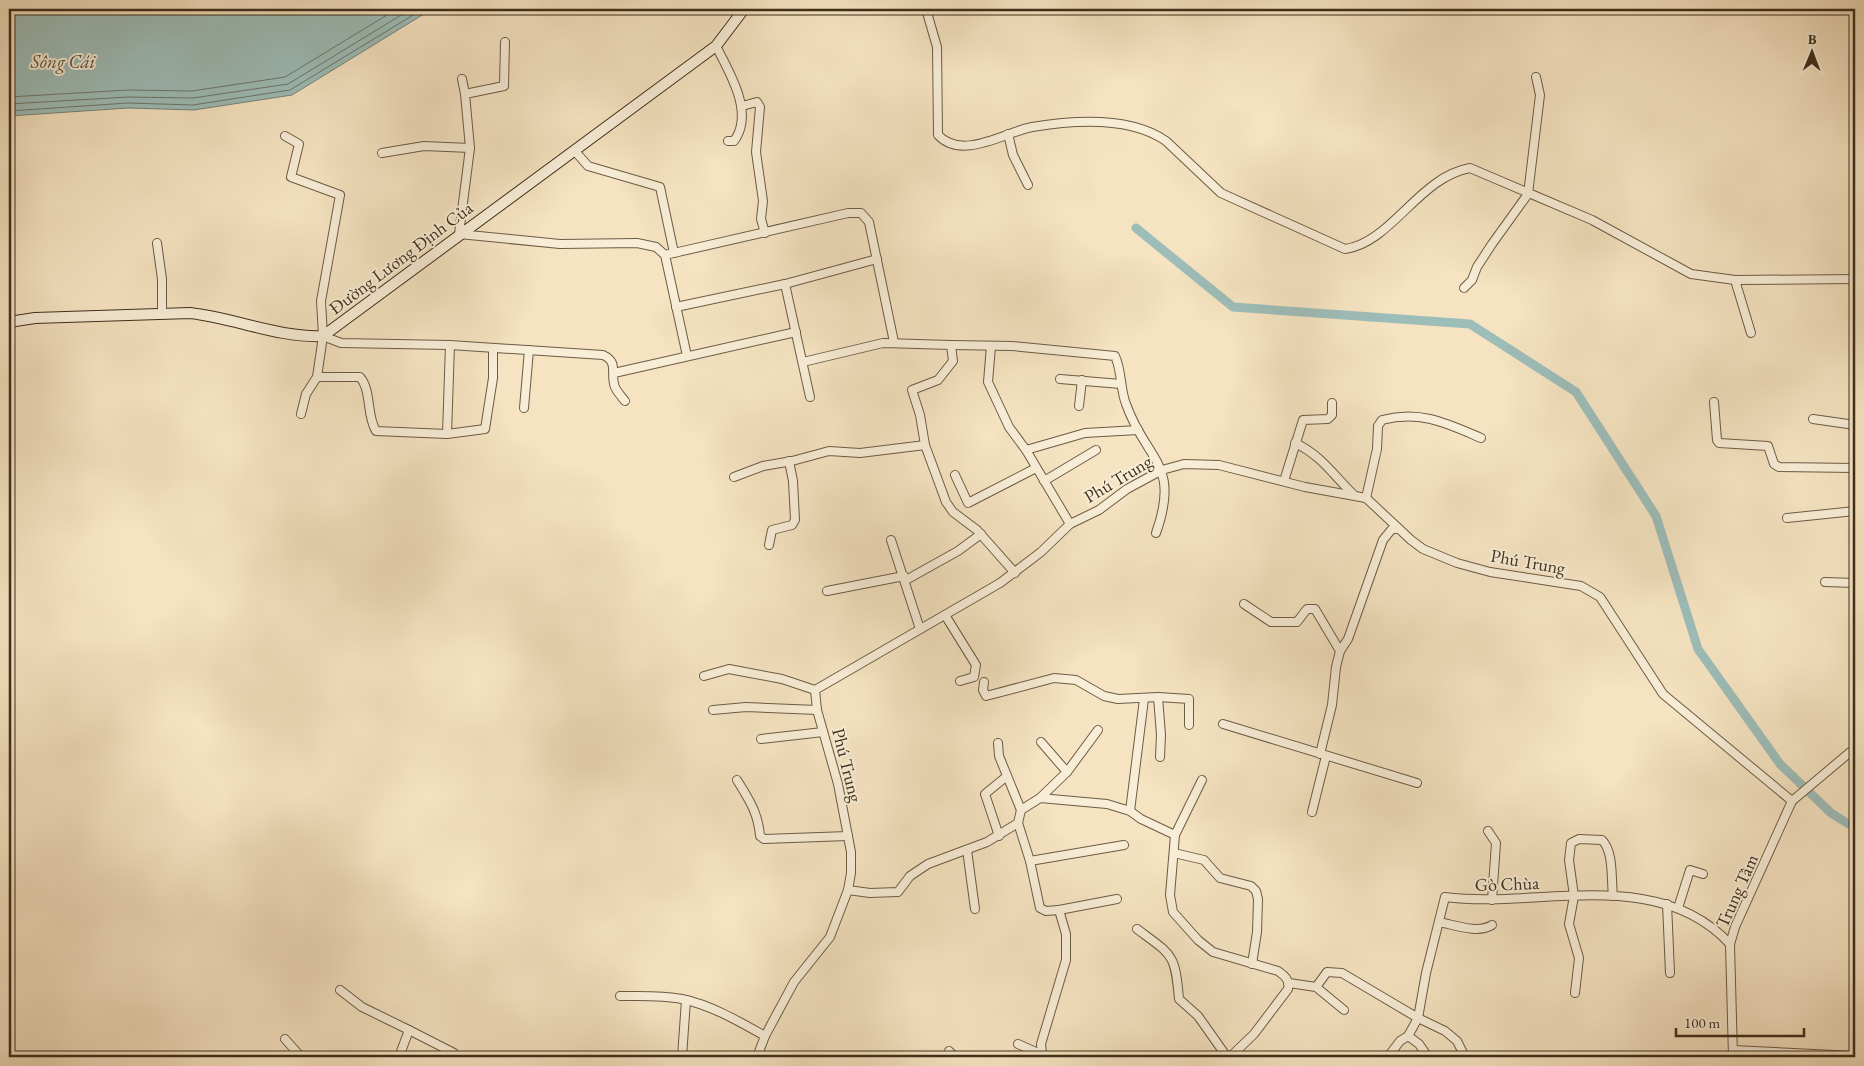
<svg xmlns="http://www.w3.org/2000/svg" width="1864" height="1066" viewBox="0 0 1864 1066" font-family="'EB Garamond',serif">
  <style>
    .water { fill: #9dbdb9; stroke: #77847a }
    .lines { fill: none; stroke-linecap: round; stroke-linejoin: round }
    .shore { stroke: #6e766a; stroke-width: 1 }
    .canal { stroke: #9dbdb9; stroke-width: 9 }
    .street-casing { stroke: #6c5b44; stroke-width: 10 }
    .secondary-casing { stroke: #3f2e1b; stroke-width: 12 }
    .street { stroke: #f8edd7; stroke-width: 8 }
    .secondary { stroke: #f8edd7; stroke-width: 10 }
    .labels { text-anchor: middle; stroke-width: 4; stroke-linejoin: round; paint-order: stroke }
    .street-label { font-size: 18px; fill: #3f2e1b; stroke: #f8edd7 }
    .water-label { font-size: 19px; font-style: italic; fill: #565242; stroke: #f8edd7 }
  </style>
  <rect width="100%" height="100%" fill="#f5e3c1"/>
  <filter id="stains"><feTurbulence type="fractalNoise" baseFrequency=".004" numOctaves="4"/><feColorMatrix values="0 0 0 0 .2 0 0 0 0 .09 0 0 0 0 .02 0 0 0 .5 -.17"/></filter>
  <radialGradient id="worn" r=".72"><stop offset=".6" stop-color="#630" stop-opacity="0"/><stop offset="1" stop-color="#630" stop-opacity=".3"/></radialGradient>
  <path class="water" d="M9 9H432L292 95 194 110 128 108 9 116Z"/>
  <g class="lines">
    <g class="shore">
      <path d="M9 97 128 90 192 91 285 77 397 9"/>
      <path d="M9 104 128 97 193 98 288 84 411 9"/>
      <path d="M9 111 128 103 193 105 290 90 423 9"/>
    </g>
    <path class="canal" d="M1136 228 1233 307 1470 324 1576 392 1656 516 1698 649 1780 764 1831 813 1855 828"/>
    <defs>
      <g id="street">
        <path d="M926 9 937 47 938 135C962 161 1005 132 1032 127 1074 120 1130 116 1166 141L1221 193 1345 249C1391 243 1419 177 1470 168L1592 220 1691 274 1735 280 1855 279"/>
        <path d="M505 42 504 86 465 94 470 148 459 234 560 244 637 243 656 247 665 255 687 356"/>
        <path d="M716 46C729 72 755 113 734 141H728"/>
        <path d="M462 79 465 94"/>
        <path d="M742 106 757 102 760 107 756 152 763 201 761 219 765 233"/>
        <path d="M1008 134 1013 155 1028 185"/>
        <path d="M285 136 299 144 291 177 340 195 321 301 323 336 317 377 306 394 301 414"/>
        <path d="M574 150 588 166 660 187 674 253"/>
        <path d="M382 153 424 146 470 148"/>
        <path d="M157 243 162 279V313"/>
        <path d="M665 255 848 213H861L869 222 894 342"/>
        <path d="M1735 280 1751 333"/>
        <path d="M785 284 810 397"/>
        <path d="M1464 288 1472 280 1477 267 1492 244 1528 194 1540 95 1536 77"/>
        <path d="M676 307 785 284 877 259"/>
        <path d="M323 336 341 343 450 345 603 355C618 362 611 371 614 384 615 390 621 396 625 401"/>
        <path d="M450 345 447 434 485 429 493 378V348"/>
        <path d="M951 345 1012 346 1115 356C1122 371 1120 389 1126 404 1146 461 1181 463 1156 533"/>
        <path d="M991 346 988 382 1009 427 1026 450 1070 524"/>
        <path d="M803 362 883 343 951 345 953 361 938 380 912 390 920 415 925 445"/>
        <path d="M614 373 796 332"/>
        <path d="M317 377H360C372 391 366 415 376 431L447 434"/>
        <path d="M1060 379 1121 384"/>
        <path d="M1714 402 1717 440 1719 443 1768 446 1774 464 1779 467 1855 468"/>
        <path d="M1079 406 1082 380"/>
        <path d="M524 408 529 350"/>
        <path d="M1813 419 1855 425"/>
        <path d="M1295 443C1321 455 1334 476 1354 495"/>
        <path d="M1026 450 1085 433 1138 430"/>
        <path d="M955 475 968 503 1036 468"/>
        <path d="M734 477 763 466 792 461 829 451 860 453 925 445 946 502 953 512 977 530 1015 573"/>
        <path d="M1044 481 1096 450"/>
        <path d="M1284 481 1303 420 1328 419 1332 415V403"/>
        <path d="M1366 498 1377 449 1378 426 1382 420C1420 410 1446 423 1481 438"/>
        <path d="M1787 518 1855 511"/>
        <path d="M891 540 920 629"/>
        <path d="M769 545 772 530 792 525 795 520 793 481 789 461"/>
        <path d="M906 580 958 551 981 534"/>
        <path d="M1825 582 1855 583"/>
        <path d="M827 591 904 576"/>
        <path d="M1244 604 1271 622H1297L1307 609H1315L1340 651"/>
        <path d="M945 615 976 665 974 677 960 681"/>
        <path d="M704 676 729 669 782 679 815 690"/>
        <path d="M984 682 983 690 986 696 1054 678 1076 680 1104 696 1118 699 1158 697 1189 699V725"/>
        <path d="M1158 697 1161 735 1160 757"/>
        <path d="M713 710 746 707 817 710"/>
        <path d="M1223 724 1417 783"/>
        <path d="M761 739 823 732"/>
        <path d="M1041 742 1067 772"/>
        <path d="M998 743 999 756 1021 810"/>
        <path d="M1320 754 1332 705 1336 667 1340 651 1348 639 1383 540 1392 529H1397"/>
        <path d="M737 780C749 800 758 812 760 836L764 839 848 836"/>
        <path d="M1040 798 1067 772 1098 730"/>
        <path d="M1130 811 1144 699"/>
        <path d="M1312 812 1326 756"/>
        <path d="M1018 823 1030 861 1124 845"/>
        <path d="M1488 831 1496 843 1492 900"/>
        <path d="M1175 835 1170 895 1173 912 1198 940 1213 952 1278 971C1285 976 1290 980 1288 989L1254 1034 1230 1057"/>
        <path d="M999 836 985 794 1007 776"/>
        <path d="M967 850 975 909"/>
        <path d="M1174 853 1204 860 1220 878 1251 886 1256 891 1258 899 1257 932 1252 964"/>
        <path d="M1030 861 1040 908 1046 911 1059 910 1066 934V960L1041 1044 1042 1054"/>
        <path d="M848 890 870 893 898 892 910 876 928 864 987 842 1018 823 1021 810 1040 798 1107 804 1130 811 1141 819 1175 835 1202 780"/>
        <path d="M1667 904 1670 973"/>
        <path d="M1678 908 1690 870 1703 874"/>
        <path d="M1059 910 1117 899"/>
        <path d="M1439 922C1455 925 1478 934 1492 925"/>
        <path d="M1137 929C1173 956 1175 953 1179 999L1198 1016 1227 1057"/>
        <path d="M1289 983 1316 987 1344 1010"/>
        <path d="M1316 987 1327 972 1342 973 1418 1018 1445 1031 1457 1041 1465 1057"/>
        <path d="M340 990 362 1007 409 1030"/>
        <path d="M1575 993 1579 958 1569 924 1574 896 1569 860 1571 843 1579 839 1602 840C1614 852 1611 880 1613 896"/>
        <path d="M620 996C641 996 662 995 682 999 711 1005 740 1022 765 1036"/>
        <path d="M1408 1036 1419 1044 1428 1057"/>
        <path d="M285 1039 301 1057"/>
        <path d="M1018 1044 1047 1057"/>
        <path d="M1733 1050 1855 1056"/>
        <path d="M949 1051 955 1057"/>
        <path d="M399 1057 409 1030 454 1053"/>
        <path d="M682 1057 686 1000"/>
        <path d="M757 1057 765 1036 794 982 830 937 848 890 851 873V852L838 784 817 710 815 690 1000 583 1041 552 1070 524 1099 510 1127 489 1162 470 1184 464 1219 465 1305 487 1366 498 1411 540 1423 549 1457 563 1490 572 1581 586 1600 597 1663 694 1792 801"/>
        <path d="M1388 1057 1400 1041 1408 1036 1418 1018 1426 973 1445 897C1539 909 1657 865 1730 944"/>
        <path d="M1733 1057 1730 944 1735 927 1792 801 1855 748"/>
      </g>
      <path id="secondary" d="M9 322 35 318 190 313C235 318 278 338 323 336L716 46 744 9"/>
    </defs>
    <use href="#street" class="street-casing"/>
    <use href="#secondary" class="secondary-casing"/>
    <use href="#street" class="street"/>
    <use href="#secondary" class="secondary"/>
  </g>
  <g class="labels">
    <g class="street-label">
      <text transform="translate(401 258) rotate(-37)" y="6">Đường Lương Định Của</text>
      <text transform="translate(1118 479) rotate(-31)" y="6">Phú Trung</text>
      <text transform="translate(1528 562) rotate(10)" y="6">Phú Trung</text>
      <text transform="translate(847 765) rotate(76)" y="6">Phú Trung</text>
      <text transform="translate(1507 884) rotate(-2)" y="6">Gò Chùa</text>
      <text transform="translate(1737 891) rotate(-66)" y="6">Trung Tâm</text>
    </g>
    <g class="water-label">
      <text x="63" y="68">Sông Cái</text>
    </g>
  </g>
  <rect width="1864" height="1066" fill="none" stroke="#f5e3c1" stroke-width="30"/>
  <rect x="10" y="10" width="1844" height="1046" fill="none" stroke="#3f2e1b" stroke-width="2.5"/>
  <rect x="15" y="15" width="1834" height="1036" fill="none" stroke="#3f2e1b"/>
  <g transform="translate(1812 52) rotate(1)" stroke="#f8edd7" stroke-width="4" paint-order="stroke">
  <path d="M0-4L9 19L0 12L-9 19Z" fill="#3f2e1b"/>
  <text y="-8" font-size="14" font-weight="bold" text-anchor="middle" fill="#3f2e1b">B</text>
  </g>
  <path d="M1676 1028v8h128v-8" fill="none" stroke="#3f2e1b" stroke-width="2.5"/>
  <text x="1684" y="1028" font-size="15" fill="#3f2e1b" stroke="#f8edd7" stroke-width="4" paint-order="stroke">100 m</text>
  <rect width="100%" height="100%" filter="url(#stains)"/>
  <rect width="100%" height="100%" fill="url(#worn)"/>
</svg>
